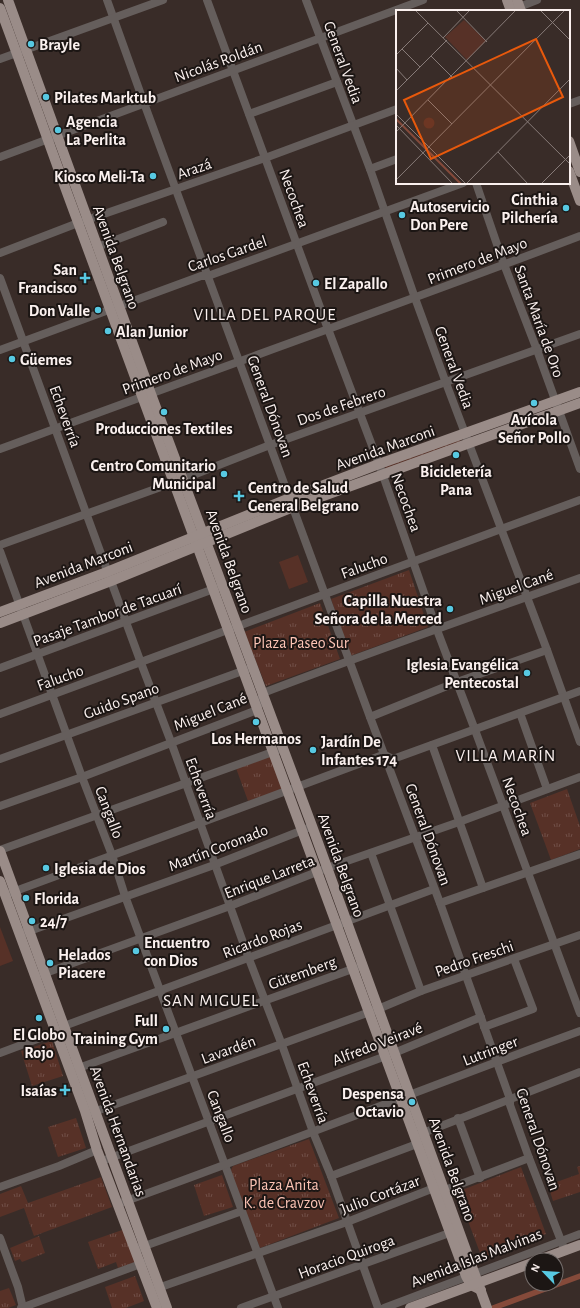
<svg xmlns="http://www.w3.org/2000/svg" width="580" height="1308" viewBox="0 0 580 1308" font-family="'Alegreya Sans',sans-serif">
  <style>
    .grass { fill: url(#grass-dots) }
    .park { fill: url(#park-tufts) }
    .pitch { fill: #573127 }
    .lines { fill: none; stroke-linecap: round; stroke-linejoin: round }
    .canal { stroke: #854a3a; stroke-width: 5.5 }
    .minor { stroke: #655e5c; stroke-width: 8 }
    .major { stroke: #9a8c88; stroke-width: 10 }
    .poi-dot { fill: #57c9e2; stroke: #1c1614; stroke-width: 1.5 }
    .labels { text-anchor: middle; stroke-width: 4; stroke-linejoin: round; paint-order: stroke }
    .poi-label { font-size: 16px; font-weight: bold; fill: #fbf1ef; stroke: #1c1614; text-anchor: start }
    .street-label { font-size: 16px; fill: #fbf1ef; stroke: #1c1614 }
    .park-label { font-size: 16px; fill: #fdc4b5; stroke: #1c1614 }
    .neighbourhood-label { font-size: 17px; letter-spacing: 1px; fill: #fbf1ef; stroke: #1c1614 }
    .inset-river { fill: none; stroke: #854a3a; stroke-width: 2 }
    .inset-road { fill: none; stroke: #877b78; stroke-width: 1 }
    .view { fill: #e8590c; fill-opacity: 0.15; stroke: #e8590c; stroke-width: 2 }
    .inset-edge { fill: none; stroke: #fbf1ef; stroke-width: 2 }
  </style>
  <defs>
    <pattern id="grass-dots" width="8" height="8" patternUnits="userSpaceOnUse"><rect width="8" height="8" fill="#573127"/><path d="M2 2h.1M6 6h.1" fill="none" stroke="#704f47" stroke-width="1.8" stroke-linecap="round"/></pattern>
    <pattern id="park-tufts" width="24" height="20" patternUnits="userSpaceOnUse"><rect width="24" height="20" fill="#573127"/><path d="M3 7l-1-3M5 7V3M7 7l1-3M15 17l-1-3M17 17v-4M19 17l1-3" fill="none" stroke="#704f47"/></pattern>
  </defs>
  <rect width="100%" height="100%" fill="#392c28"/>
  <path class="grass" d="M459 438 461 442 386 470 385 466Z"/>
  <g class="park">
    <path d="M409 570 428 627 350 656 331 599Z"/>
    <path d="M320 603 340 659 266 686 244 632Z"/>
    <path d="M272 755 284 789 248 801 236 768Z"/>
    <path d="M567 789 580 826V849L551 860 530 803Z"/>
    <path d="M52 1041 63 1076 32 1086 21 1051Z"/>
    <path d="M76 1118 86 1148 58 1157 48 1127Z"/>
    <path d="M309 1139 339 1218 260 1248 230 1172 233 1166Z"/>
    <path d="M580 1166V1192L553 1201 548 1185 579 1174 577 1167Z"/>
    <path d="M521 1167 546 1234 482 1258 457 1192Z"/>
    <path d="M222 1175 233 1207 204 1216 194 1185Z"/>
    <path d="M101 1177 112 1207 34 1236 24 1208 0 1217V1194L21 1186 28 1203Z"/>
    <path d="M125 1229 136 1262 118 1268 116 1262 98 1269 88 1242Z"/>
    <path d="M39 1236 45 1253 22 1262 20 1259 15 1261 10 1248Z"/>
    <path d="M135 1276 144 1301 126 1308H112L105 1287Z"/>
    <path d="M9 1288 16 1305 8 1308H0V1291Z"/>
  </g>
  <g class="pitch">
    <path d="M298 555 308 582 289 589 279 562Z"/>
    <path d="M0 927 13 961 0 966Z"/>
  </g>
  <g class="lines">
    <path class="canal" d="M493 1308 580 1276"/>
    <g class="minor">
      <path d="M107 0 144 103 370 717 440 903 510 1099V1105L529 1158 565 1251"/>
      <path d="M207 0 328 329 379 464 437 630 475 730 580 1013"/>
      <path d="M306 0 370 169 415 298 446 383 547 650 580 742"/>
      <path d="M514 9 537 0"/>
      <path d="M0 59 163 0"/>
      <path d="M569 104 580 100"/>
      <path d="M249 114 337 82"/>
      <path d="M0 157 423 0"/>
      <path d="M370 169 397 159"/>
      <path d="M476 183 502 259 537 350 580 469"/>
      <path d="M97 247 163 222"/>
      <path d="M0 253 78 223 265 158 397 109"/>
      <path d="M0 278 141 663 171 742 249 959 282 1045 313 1132 331 1176 378 1308"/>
      <path d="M0 350 201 276H208L463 183"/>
      <path d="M0 449C193 377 388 309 580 236"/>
      <path d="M0 545 183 479 270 445 580 334"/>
      <path d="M0 551 82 777 112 855 125 896 278 1308"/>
      <path d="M0 668 219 587"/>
      <path d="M520 713 547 789"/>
      <path d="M0 714 580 500"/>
      <path d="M370 717 457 682 547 650"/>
      <path d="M432 745 483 888"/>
      <path d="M0 759 248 669"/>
      <path d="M0 806 82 777 257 710 263 693C368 653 474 616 580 578"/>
      <path d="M0 850 278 750"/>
      <path d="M371 853 421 991"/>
      <path d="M10 893 200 823 380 756 385 755 393 759 580 691"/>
      <path d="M440 903 580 854"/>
      <path d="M24 933 214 865 308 828"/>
      <path d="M40 975 230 906 327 868 459 822 580 777"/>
      <path d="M484 1027 533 1009 514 959"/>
      <path d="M0 1053 56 1032 64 1026 434 889"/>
      <path d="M73 1070 358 967"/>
      <path d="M91 1113 378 1009 421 991 580 935"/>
      <path d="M458 1118 480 1178"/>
      <path d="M102 1161 394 1053 481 1017"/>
      <path d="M331 1176 417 1144 423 1133 580 1072"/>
      <path d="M0 1187 59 1166 97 1150"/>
      <path d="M123 1202C276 1147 427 1087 580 1031"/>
      <path d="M0 1238 18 1287 23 1308"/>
      <path d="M139 1248 242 1211"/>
      <path d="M155 1289 347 1222 434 1188 445 1190 529 1158"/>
      <path d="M21 1308 146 1262"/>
      <path d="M241 1308 455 1231"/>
      <path d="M384 1308 580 1234"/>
    </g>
    <g class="major">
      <path d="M8 0 151 394 312 826 487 1308"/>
      <path d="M507 0 511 11"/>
      <path d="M517 0 521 11"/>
      <path d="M0 8C27 80 52 153 79 225 208 575 337 925 466 1276L471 1285 481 1290"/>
      <path d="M569 141 580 172"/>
      <path d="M569 171 580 201"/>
      <path d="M0 612 107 572 290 498 379 464 580 392"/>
      <path d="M0 623 111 581 293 507 580 403"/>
      <path d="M0 851 167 1308"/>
      <path d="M0 881 85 1111 97 1150 157 1308"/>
      <path d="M539 1260 580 1245"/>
      <path d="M410 1308 532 1263"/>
    </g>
  </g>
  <g class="poi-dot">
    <circle cx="31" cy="44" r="4"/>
    <circle cx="46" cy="97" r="4"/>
    <circle cx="58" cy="130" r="4"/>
    <circle cx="153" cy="176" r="4"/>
    <circle cx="566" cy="208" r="4"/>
    <circle cx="402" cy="215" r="4"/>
    <path d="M83 272h4v4h4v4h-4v4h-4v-4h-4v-4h4z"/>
    <circle cx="316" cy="283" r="4"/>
    <circle cx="98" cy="310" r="4"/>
    <circle cx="108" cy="331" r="4"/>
    <circle cx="12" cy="359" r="4"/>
    <circle cx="534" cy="403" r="4"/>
    <circle cx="164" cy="412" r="4"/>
    <circle cx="456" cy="455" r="4"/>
    <circle cx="224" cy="474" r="4"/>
    <path d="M237 490h4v4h4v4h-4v4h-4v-4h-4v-4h4z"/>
    <circle cx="450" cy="609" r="4"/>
    <circle cx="527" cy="673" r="4"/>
    <circle cx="256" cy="722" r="4"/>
    <circle cx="313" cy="750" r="4"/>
    <circle cx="46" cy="868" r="4"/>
    <circle cx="26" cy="898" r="4"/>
    <circle cx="32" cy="921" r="4"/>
    <circle cx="136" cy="951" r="4"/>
    <circle cx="50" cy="963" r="4"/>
    <circle cx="39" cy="1018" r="4"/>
    <circle cx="166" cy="1029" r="4"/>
    <path d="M63 1084h4v4h4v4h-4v4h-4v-4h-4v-4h4z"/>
    <circle cx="412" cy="1102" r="4"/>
  </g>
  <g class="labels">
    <g class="poi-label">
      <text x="39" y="50">Brayle</text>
      <text x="54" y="103">Pilates Marktub</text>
      <text x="66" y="127">Agencia<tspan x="66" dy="18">La Perlita</tspan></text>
      <text x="145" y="182" text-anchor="end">Kiosco Meli-Ta</text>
      <text x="558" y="205" text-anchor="end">Cinthia<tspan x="558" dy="18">Pilchería</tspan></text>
      <text x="410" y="212">Autoservicio<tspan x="410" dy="18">Don Pere</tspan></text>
      <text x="77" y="275" text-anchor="end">San<tspan x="77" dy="18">Francisco</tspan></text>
      <text x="324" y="289">El Zapallo</text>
      <text x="90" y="316" text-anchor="end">Don Valle</text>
      <text x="116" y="337">Alan Junior</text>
      <text x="20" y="365">Güemes</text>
      <text x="534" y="425" text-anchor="middle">Avícola<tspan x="534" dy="18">Señor Pollo</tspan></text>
      <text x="164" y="434" text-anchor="middle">Producciones Textiles</text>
      <text x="216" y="471" text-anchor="end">Centro Comunitario<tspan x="216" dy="18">Municipal</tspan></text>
      <text x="456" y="477" text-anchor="middle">Bicicletería<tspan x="456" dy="18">Pana</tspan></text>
      <text x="248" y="493">Centro de Salud<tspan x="248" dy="18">General Belgrano</tspan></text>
      <text x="442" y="606" text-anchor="end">Capilla Nuestra<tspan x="442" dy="18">Señora de la Merced</tspan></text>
      <text x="519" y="670" text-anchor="end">Iglesia Evangélica<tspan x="519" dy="18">Pentecostal</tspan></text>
      <text x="256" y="744" text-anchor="middle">Los Hermanos</text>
      <text x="321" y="747">Jardín De<tspan x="321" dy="18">Infantes 174</tspan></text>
      <text x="54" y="874">Iglesia de Dios</text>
      <text x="34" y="904">Florida</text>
      <text x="40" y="927">24/7</text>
      <text x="144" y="948">Encuentro<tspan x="144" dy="18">con Dios</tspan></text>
      <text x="58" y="960">Helados<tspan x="58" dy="18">Piacere</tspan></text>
      <text x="158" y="1026" text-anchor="end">Full<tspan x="158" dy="18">Training Gym</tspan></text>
      <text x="39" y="1040" text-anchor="middle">El Globo<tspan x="39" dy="18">Rojo</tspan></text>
      <text x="57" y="1096" text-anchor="end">Isaías</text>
      <text x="404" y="1099" text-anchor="end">Despensa<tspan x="404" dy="18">Octavio</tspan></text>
    </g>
    <g class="street-label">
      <text transform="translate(218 61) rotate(-20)" y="6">Nicolás Roldán</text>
      <text transform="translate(344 62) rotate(70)" y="6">General Vedia</text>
      <text transform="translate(194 168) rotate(-19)" y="6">Arazá</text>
      <text transform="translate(295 198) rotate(70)" y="6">Necochea</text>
      <text transform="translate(227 253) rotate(-19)" y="6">Carlos Gardel</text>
      <text transform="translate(117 257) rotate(70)" y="6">Avenida Belgrano</text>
      <text transform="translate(477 260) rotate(-21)" y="6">Primero de Mayo</text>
      <text transform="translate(540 321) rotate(70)" y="6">Santa María de Oro</text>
      <text transform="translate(455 367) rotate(70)" y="6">General Vedia</text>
      <text transform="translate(172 371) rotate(-20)" y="6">Primero de Mayo</text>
      <text transform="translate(341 405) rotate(-19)" y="6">Dos de Febrero</text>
      <text transform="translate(271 406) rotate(70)" y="6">General Dónovan</text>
      <text transform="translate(66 416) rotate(70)" y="6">Echeverría</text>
      <text transform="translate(385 447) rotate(-20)" y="6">Avenida Marconi</text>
      <text transform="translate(407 502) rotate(70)" y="6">Necochea</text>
      <text transform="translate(230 561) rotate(70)" y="6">Avenida Belgrano</text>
      <text transform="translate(83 564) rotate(-21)" y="6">Avenida Marconi</text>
      <text transform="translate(364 565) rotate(-20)" y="6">Falucho</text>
      <text transform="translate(516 586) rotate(-20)" y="6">Miguel Cané</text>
      <text transform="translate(107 614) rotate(-20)" y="6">Pasaje Tambor de Tacuarí</text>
      <text transform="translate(60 677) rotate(-20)" y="6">Falucho</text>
      <text transform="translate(121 700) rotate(-20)" y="6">Guido Spano</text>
      <text transform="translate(210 711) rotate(-22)" y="6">Miguel Cané</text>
      <text transform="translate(202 788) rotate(70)" y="6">Echeverría</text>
      <text transform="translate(518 806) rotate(70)" y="6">Necochea</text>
      <text transform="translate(110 812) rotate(69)" y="6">Cangallo</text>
      <text transform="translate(429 834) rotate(70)" y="6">General Dónovan</text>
      <text transform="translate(218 847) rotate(-21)" y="6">Martín Coronado</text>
      <text transform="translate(342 865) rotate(70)" y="6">Avenida Belgrano</text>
      <text transform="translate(269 876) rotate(-21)" y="6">Enrique Larreta</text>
      <text transform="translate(262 938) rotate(-21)" y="6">Ricardo Rojas</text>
      <text transform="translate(474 958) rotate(-19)" y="6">Pedro Freschi</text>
      <text transform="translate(302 972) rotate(-20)" y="6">Gütemberg</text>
      <text transform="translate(377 1043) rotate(-21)" y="6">Alfredo Veiravé</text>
      <text transform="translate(228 1049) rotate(-20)" y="6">Lavardén</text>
      <text transform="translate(490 1050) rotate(-21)" y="6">Lutringer</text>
      <text transform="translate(314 1092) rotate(70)" y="6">Echeverría</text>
      <text transform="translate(222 1116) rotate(69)" y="6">Cangallo</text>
      <text transform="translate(119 1131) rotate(70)" y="6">Avenida Hernandarias</text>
      <text transform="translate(539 1139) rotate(71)" y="6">General Dónovan</text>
      <text transform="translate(453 1169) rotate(70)" y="6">Avenida Belgrano</text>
      <text transform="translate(380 1194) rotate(-21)" y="6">Julio Cortázar</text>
      <text transform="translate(346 1256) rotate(-20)" y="6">Horacio Quiroga</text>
      <text transform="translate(476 1257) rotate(-21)" y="6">Avenida Islas Malvinas</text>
    </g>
    <g class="park-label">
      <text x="301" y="648">Plaza Paseo Sur</text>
      <text x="284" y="1190">Plaza Anita<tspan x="284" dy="18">K. de Cravzov</tspan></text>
    </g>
    <g class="neighbourhood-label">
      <text x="265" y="320">VILLA DEL PARQUE</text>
      <text x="506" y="761">VILLA MARÍN</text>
      <text x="211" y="1006">SAN MIGUEL</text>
    </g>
  </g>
  <g transform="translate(396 10)">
    <rect width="174" height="174" fill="#392c28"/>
    <path d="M68 10 90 31 71 50 49 27Z" fill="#573127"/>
    <path d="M27.5 113a5.5 5.5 0 1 1 11 0a5.5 5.5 0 1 1-11 0Z" fill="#573127"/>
    <path class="inset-river" d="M0 109 65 174"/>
    <path class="inset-road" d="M19 0 174 154M60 0 91 32M144 0 174 30M47 28 74 0M6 39 24 57M0 45 32 13M35 46 56 67M0 58 11 70M0 81 51 30M32 90 56 114M0 104 70 174M0 115 57 174M0 122 120 0M102 142 132 174M0 170 169 0M70 174 174 69M145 174 174 145"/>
    <path class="view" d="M140 29 167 87 35 149 8 90Z"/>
    <rect width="174" height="174" class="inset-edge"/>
  </g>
  <g transform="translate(544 1272) rotate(295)"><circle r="19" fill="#1c1614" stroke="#756e6c"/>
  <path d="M0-3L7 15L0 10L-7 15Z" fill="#57c9e2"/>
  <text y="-6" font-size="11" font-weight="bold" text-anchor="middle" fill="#fbf1ef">N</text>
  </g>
</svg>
